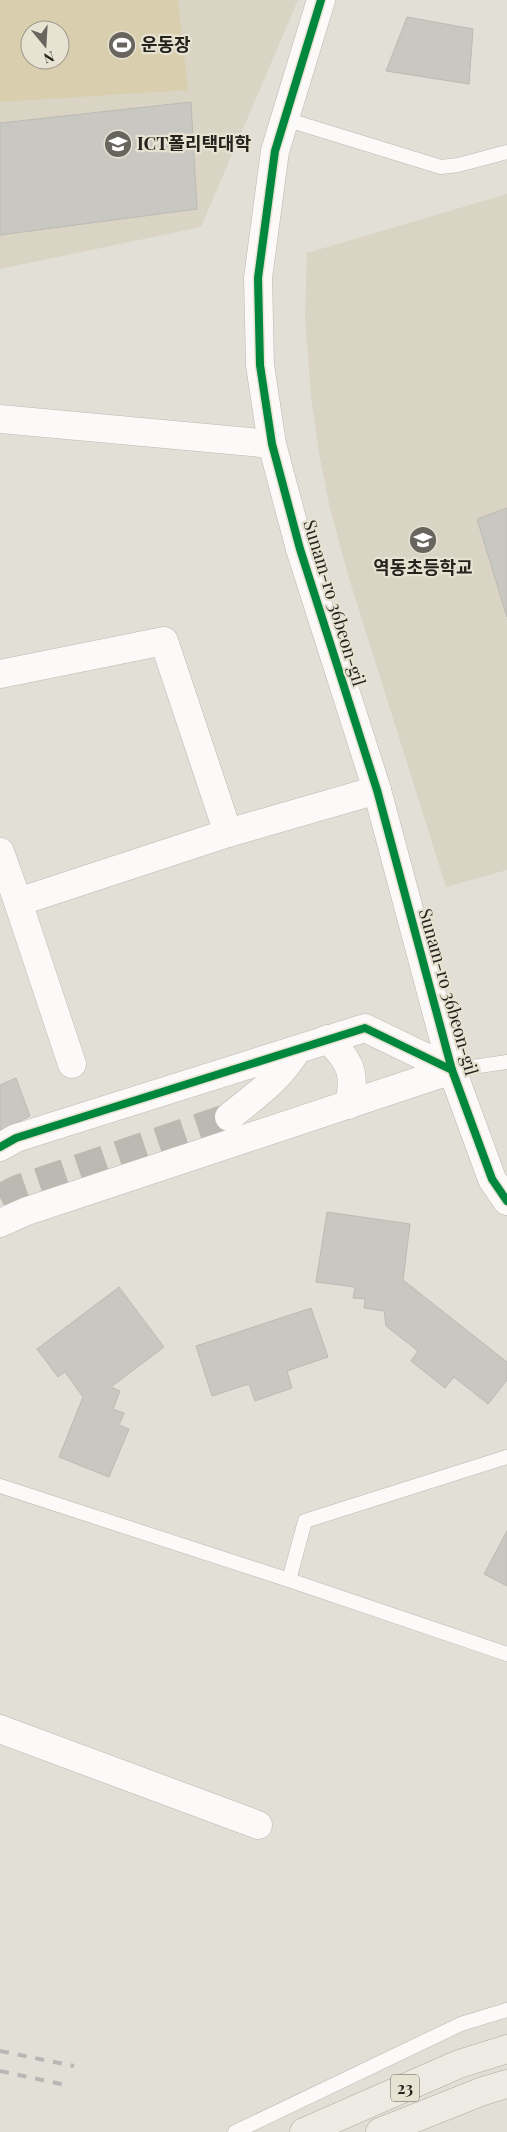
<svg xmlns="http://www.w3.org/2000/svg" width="507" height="2132" viewBox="0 0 507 2132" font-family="'Playfair Display','Noto Sans KR',serif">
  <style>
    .built { fill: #d9d4c4; fill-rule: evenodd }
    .green { fill: #d9cead; fill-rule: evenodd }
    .building { fill: #c9c7c1; stroke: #bdbab3 }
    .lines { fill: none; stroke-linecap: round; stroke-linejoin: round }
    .minor-tunnel { stroke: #bcb9b2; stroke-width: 28; stroke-dasharray: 28 14; stroke-linecap: butt }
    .service-casing { stroke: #bbb8b2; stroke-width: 15 }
    .minor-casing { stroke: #bbb8b2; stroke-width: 29 }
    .tertiary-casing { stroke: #bbb8b2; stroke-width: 29 }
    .primary-casing { stroke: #afab9d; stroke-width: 29 }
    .service { stroke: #fbfaf9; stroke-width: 14 }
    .minor { stroke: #fbfaf9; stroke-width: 28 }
    .tertiary { stroke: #fbfaf9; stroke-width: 28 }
    .primary { stroke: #edebe4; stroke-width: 28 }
    .rail { stroke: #b8b7b5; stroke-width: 4; stroke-dasharray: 9 9; stroke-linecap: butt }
    .cycleway-casing { stroke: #e7e2d2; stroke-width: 11 }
    .cycleway { stroke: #00873e; stroke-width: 8 }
    .labels { text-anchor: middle; stroke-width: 4.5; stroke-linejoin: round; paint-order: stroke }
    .shield { fill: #e7e2d2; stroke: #5f5c53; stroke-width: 1 }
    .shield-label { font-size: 16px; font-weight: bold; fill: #25231d }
    .poi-label { font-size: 18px; font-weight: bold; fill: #25231d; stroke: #e7e2d2; text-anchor: start }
    .street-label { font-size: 18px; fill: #25231d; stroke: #e7e2d2 }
  </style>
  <rect width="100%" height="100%" fill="#e2dfd7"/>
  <g class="built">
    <path d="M0 0H298L201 227 0 269ZM30 30H60V60H30Z"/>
    <path d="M507 194V870L446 887 348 575 329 504 320 458 311 396 305 318 307 253Z"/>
  </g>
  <path class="green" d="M0 0H178L188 90 0 102ZM30 30H60V60H30Z"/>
  <g class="building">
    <path d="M407 17 473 29 469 84 386 71Z"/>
    <path d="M191 102 197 209 0 235V123Z"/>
    <path d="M507 508V617L477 519Z"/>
    <path d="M16 1078 30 1116 0 1132V1085Z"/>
    <path d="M327 1212 410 1224 403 1280 507 1362V1380L488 1404 454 1377 445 1388 411 1361 418 1351 386 1326 384 1311 364 1308 365 1299 353 1298 355 1287 316 1282Z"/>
    <path d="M119 1287 164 1347 111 1387 120 1391 113 1409 124 1413 119 1425 129 1429 109 1477 59 1457 83 1397 65 1372 58 1377 37 1349Z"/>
    <path d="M311 1308 328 1357 287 1371 292 1388 255 1401 249 1384 212 1396 196 1346Z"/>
    <path d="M507 1531V1586L484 1574Z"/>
  </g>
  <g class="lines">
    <path class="minor-tunnel" d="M0 1198 17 1189 229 1117"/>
    <defs>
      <g id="service">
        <path d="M285 119 441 167 458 165 507 152"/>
        <path d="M452 1070 507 1062"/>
        <path d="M0 1486 289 1580 507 1654"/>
        <path d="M289 1580 305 1521 507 1457"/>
        <path d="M235 2132 461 2024 507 2010"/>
      </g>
      <g id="minor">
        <path d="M0 419 272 444"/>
        <path d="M0 674 164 641 228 833"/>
        <path d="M0 852 18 902 228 833 377 790"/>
        <path d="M18 902 72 1064"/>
        <path d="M328 1039C351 1062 356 1074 349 1105"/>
        <path d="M229 1117C256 1095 278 1081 297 1050"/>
        <path d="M0 1147 16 1138 365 1028 452 1070"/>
        <path d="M0 1223 27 1211 452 1070"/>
        <path d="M0 1729 258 1825"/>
      </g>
      <path id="tertiary" d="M321 0 275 151 258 278 260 365 272 444 300 549 377 790 452 1070 492 1179 507 1201"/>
      <g id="primary">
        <path d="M304 2132 459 2064 507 2049"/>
        <path d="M380 2132 483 2091 507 2084"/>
      </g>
    </defs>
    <use href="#service" class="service-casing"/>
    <use href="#minor" class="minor-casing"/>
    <use href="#tertiary" class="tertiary-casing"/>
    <use href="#primary" class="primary-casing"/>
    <use href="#service" class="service"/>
    <use href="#minor" class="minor"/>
    <use href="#tertiary" class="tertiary"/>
    <use href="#primary" class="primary"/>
    <g class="rail">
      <path d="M0 2051 74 2066"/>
      <path d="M0 2071 70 2086"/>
    </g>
    <defs>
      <g id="cycleway">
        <path d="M321 0 275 151 258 278 260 365 272 444 300 549 377 790 452 1070 492 1179 507 1201"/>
        <path d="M0 1147 16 1138 365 1028 452 1070"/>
      </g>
    </defs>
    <use href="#cycleway" class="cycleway-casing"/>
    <use href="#cycleway" class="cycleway"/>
  </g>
  <defs>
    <symbol id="stadium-disc" viewBox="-11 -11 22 22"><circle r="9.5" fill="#67655e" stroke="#e7e2d2"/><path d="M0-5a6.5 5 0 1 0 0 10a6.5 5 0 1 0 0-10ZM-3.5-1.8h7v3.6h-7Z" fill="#fff"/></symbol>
    <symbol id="university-disc" viewBox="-11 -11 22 22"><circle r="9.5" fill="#67655e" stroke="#e7e2d2"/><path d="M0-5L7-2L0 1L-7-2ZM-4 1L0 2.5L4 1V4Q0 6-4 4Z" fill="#fff"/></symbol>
    <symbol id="school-disc" viewBox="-11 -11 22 22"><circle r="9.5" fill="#67655e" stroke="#e7e2d2"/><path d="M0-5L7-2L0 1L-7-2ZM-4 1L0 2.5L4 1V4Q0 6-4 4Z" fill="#fff"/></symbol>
  </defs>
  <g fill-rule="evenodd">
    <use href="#stadium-disc" x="106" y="29" width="32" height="32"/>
    <use href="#university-disc" x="102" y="128" width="32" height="32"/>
    <use href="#school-disc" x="407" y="524" width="32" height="32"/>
  </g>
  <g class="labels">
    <rect class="shield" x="391" y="2074.5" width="28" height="27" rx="4"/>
    <g class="shield-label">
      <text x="405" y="2094">23</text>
    </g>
    <g class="poi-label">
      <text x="141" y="51">운동장</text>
      <text x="137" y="150">ICT폴리택대학</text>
      <text x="423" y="574" text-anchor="middle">역동초등학교</text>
    </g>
    <g class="street-label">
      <text transform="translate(334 603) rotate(73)" y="6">Sunam-ro 36beon-gil</text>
      <text transform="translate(448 992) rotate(74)" y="6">Sunam-ro 36beon-gil</text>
    </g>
  </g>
  <g transform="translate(45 45) rotate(162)"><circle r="24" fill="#e7e2d2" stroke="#99968a"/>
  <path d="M0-4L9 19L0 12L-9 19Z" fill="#67655e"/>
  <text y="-8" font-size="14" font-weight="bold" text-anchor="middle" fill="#25231d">N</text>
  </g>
</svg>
